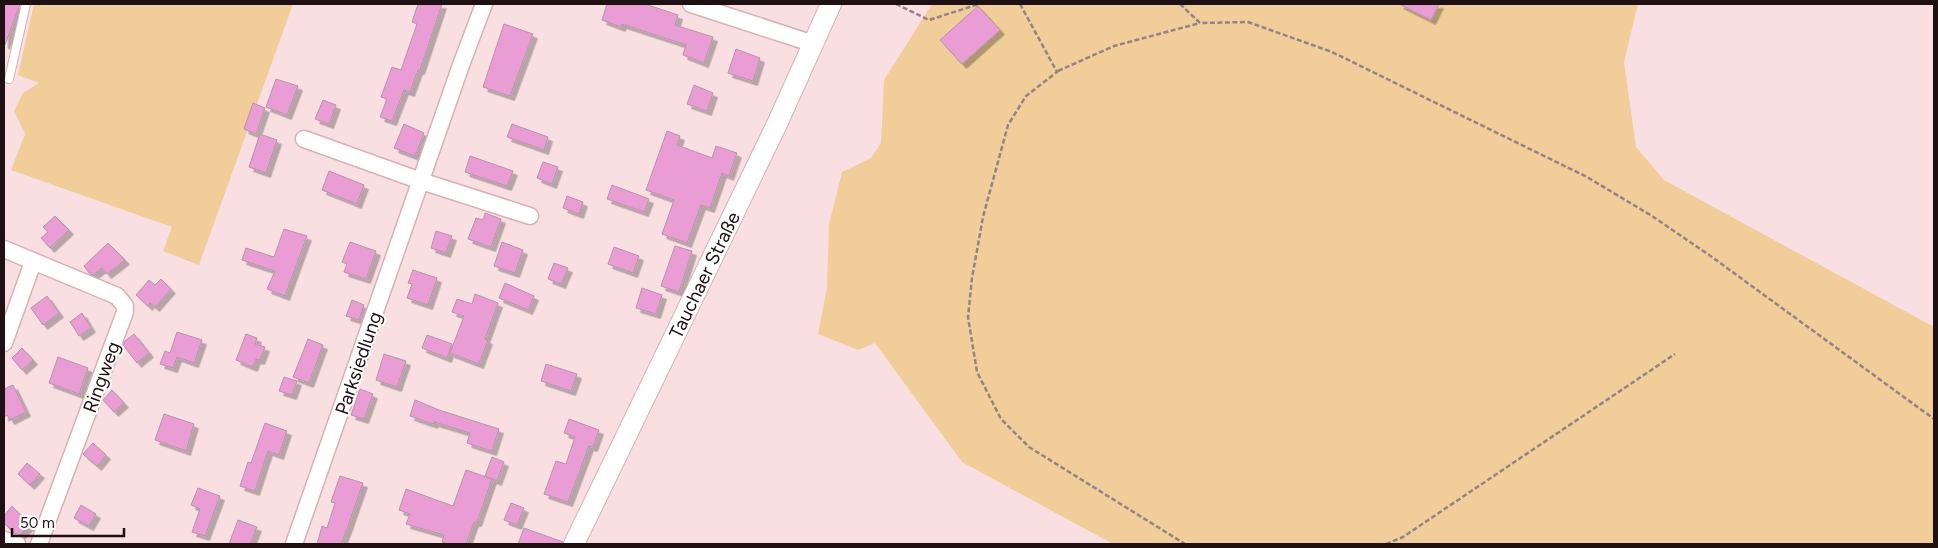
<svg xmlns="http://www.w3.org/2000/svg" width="1938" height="548" viewBox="0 0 1938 548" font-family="Figtree,sans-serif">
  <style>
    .green { fill: #f0cd99 }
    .building { fill: #ea9dd4; stroke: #b494aa; filter: url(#shadow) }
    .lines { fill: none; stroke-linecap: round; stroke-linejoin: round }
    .service-casing { stroke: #d9b0b4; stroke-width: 10 }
    .minor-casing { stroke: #d9b0b4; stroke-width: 19 }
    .tertiary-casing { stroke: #d9b0b4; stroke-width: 22 }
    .path { stroke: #968284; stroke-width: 2.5; stroke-dasharray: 5 2.5; stroke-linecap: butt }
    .service { stroke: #fff; stroke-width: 8 }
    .minor { stroke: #fff; stroke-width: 16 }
    .tertiary { stroke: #fff; stroke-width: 20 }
    .labels { text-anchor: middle; stroke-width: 4; stroke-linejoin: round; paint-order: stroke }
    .street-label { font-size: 19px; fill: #1f1113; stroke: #fff }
  </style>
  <defs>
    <filter id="shadow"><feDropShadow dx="4.5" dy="4.5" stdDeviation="0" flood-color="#0004"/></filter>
  </defs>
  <rect width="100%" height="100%" fill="#f9dfe2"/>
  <g class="green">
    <path d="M34 4H293L199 265 163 251 172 227 11 170 25 134 14 111 23 93 39 83 18 75Z"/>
    <path d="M932 4H1638L1624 62 1636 147 1664 180 1934 327V544H1113L962 462 875 343 858 350 818 334 827 288 829 225 842 172 871 158 881 143 884 80Z"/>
  </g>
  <g class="building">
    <path d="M4 4H20L5 45 4 44Z"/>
    <path d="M418 4H442L420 70H418L410 92 404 90 392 121 380 117 387 99 381 97 392 67 401 70 417 24 412 22Z"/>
    <path d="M607 4H645L678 15 675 25 713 37 704 63 683 55 686 45 622 24 621 27 602 20Z"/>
    <path d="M1399 4H1439L1431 20Z"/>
    <path d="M978 6 1000 30 962 64 940 40Z"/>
    <path d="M504 24 533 34 510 96 483 87Z"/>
    <path d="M736 49 760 58 753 81 728 73Z"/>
    <path d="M276 79 298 86 287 115 266 107Z"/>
    <path d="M694 85 713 93 707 111 687 104Z"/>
    <path d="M323 100 336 105 329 124 315 119Z"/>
    <path d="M253 103 265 108 256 134 244 129Z"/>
    <path d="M404 124 424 133 415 156 394 148Z"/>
    <path d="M512 124 548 137 544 150 507 137Z"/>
    <path d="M667 131 680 136 677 145 712 158 716 146 737 153 729 176 722 173 710 208 701 205 687 243 662 234 674 200 646 190Z"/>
    <path d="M260 134 277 140 266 173 249 167Z"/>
    <path d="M470 156 513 171 507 186 465 172Z"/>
    <path d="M543 162 558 167 552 184 537 178Z"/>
    <path d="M329 171 364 185 357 204 322 190Z"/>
    <path d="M612 185 649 199 644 212 607 199Z"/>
    <path d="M567 196 583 202 579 214 563 208Z"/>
    <path d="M485 213 501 219 491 247 468 239 476 218 483 220Z"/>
    <path d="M55 216 69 230 50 248 41 238 48 232 43 227Z"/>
    <path d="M284 229 307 236 285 296 267 289 275 271 242 260 246 248 274 257Z"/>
    <path d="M436 231 452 236 446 253 431 248Z"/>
    <path d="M350 242 376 251 366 279 344 272 347 264 342 262Z"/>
    <path d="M502 242 523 250 515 273 494 266Z"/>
    <path d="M108 243 125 260 107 274 102 268 93 275 90 274 84 266Z"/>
    <path d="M675 246 692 251 679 292 661 286Z"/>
    <path d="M614 247 639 256 633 273 608 264Z"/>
    <path d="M554 263 568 268 561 284 548 279Z"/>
    <path d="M413 270 437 278 428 305 407 298 412 284 408 283Z"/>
    <path d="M161 279 171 289 155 307 150 303 148 306 136 295 149 280 155 285Z"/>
    <path d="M505 283 534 296 528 310 499 298Z"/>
    <path d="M642 288 662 295 656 314 636 308Z"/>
    <path d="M475 294 498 303 485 339 488 340 479 364 450 353 464 316 452 312 457 299 472 304Z"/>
    <path d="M47 296 59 313 43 325 31 308Z"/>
    <path d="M352 300 364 305 359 320 346 316Z"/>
    <path d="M82 313 91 328 79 336 70 322Z"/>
    <path d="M177 332 202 340 194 363 177 357 173 368 160 364 165 351 170 353Z"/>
    <path d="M134 334 149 353 137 363 123 345 125 341Z"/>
    <path d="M246 334 257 338 255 344 265 347 260 360 256 359 253 367 236 360Z"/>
    <path d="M427 335 452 344 447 358 422 348Z"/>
    <path d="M308 339 323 345 309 383 293 377Z"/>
    <path d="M22 348 33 360 22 370 12 358Z"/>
    <path d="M384 354 406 361 397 387 376 380Z"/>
    <path d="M58 357 88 368 79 394 49 383Z"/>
    <path d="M546 364 577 374 571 391 541 381Z"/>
    <path d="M284 377 297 381 292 395 279 391Z"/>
    <path d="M13 385 26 412 10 420 7 415 4 417V389Z"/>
    <path d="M360 389 373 394 364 419 351 415Z"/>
    <path d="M112 390 124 403 114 412 103 400Z"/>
    <path d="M415 400 439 410 499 429 492 451 467 443 470 433 434 422 433 424 410 416Z"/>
    <path d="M164 414 194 424 186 451 155 440Z"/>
    <path d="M569 419 599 430 593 447 589 446 568 502 544 494 556 461 566 464 575 437 564 433Z"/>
    <path d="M265 423 287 431 279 455 268 451 255 491 240 486 248 462 251 463Z"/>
    <path d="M93 443 106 455 97 466 83 454Z"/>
    <path d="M492 457 504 462 497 481 485 476Z"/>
    <path d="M27 463 40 474 30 485 18 474Z"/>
    <path d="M466 470 492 479 477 522H474L466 544H448L442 542 444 535 406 524 410 514 399 510 406 489 453 506Z"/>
    <path d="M340 476 363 483 348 526 341 544H317L322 526 327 528 335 503 331 502Z"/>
    <path d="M198 488 220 496 205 536 192 532 200 509 191 505Z"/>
    <path d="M511 503 524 508 517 525 504 520Z"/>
    <path d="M81 505 96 514 89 526 74 518Z"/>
    <path d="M12 506 30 525 20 535 14 533 4 523V516Z"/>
    <path d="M238 520 257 527 250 544H229Z"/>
    <path d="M524 528 563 542 562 544H518Z"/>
  </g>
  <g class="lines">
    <defs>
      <path id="service" d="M9 79 26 4"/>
      <g id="minor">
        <path d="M691 4 814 44"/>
        <path d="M304 139 421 181 530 216"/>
        <path d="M4 249 117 296 125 306V312L39 544"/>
        <path d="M4 343 33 262"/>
        <path d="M4 540 17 544"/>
        <path d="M294 544 461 65 484 4"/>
      </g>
      <g id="tertiary">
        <path id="s1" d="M574 544 777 124 831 4"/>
      </g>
    </defs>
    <use href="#service" class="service-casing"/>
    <use href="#minor" class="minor-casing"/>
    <use href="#tertiary" class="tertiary-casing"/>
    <g class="path">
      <path d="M896 4 929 20 979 4"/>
      <path d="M1020 4 1057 72 1026 96 1008 125 983 217 972 278 968 317 977 372 1001 419 1029 447 1185 544"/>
      <path d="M1180 4 1200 23 1248 22 1332 52 1587 177 1652 216 1712 257 1934 419"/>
      <path d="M1058 71 1114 46 1200 23"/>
      <path d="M1386 544 1403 537 1675 354"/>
    </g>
    <use href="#service" class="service"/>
    <use href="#minor" class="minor"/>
    <use href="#tertiary" class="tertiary"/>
  </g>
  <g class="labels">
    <g class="street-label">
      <text dy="7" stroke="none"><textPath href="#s1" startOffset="299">Tauchaer Straße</textPath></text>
      <text transform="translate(358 363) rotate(-71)" y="7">Parksiedlung</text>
      <text transform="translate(101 377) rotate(-70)" y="7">Ringweg</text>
    </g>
  </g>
  <rect width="1938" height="548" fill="none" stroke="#1f1113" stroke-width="10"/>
  <path d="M12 528v8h112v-8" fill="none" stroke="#1f1113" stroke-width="2.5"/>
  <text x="20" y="528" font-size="15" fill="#1f1113" stroke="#ffffff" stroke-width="4" paint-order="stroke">50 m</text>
</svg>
